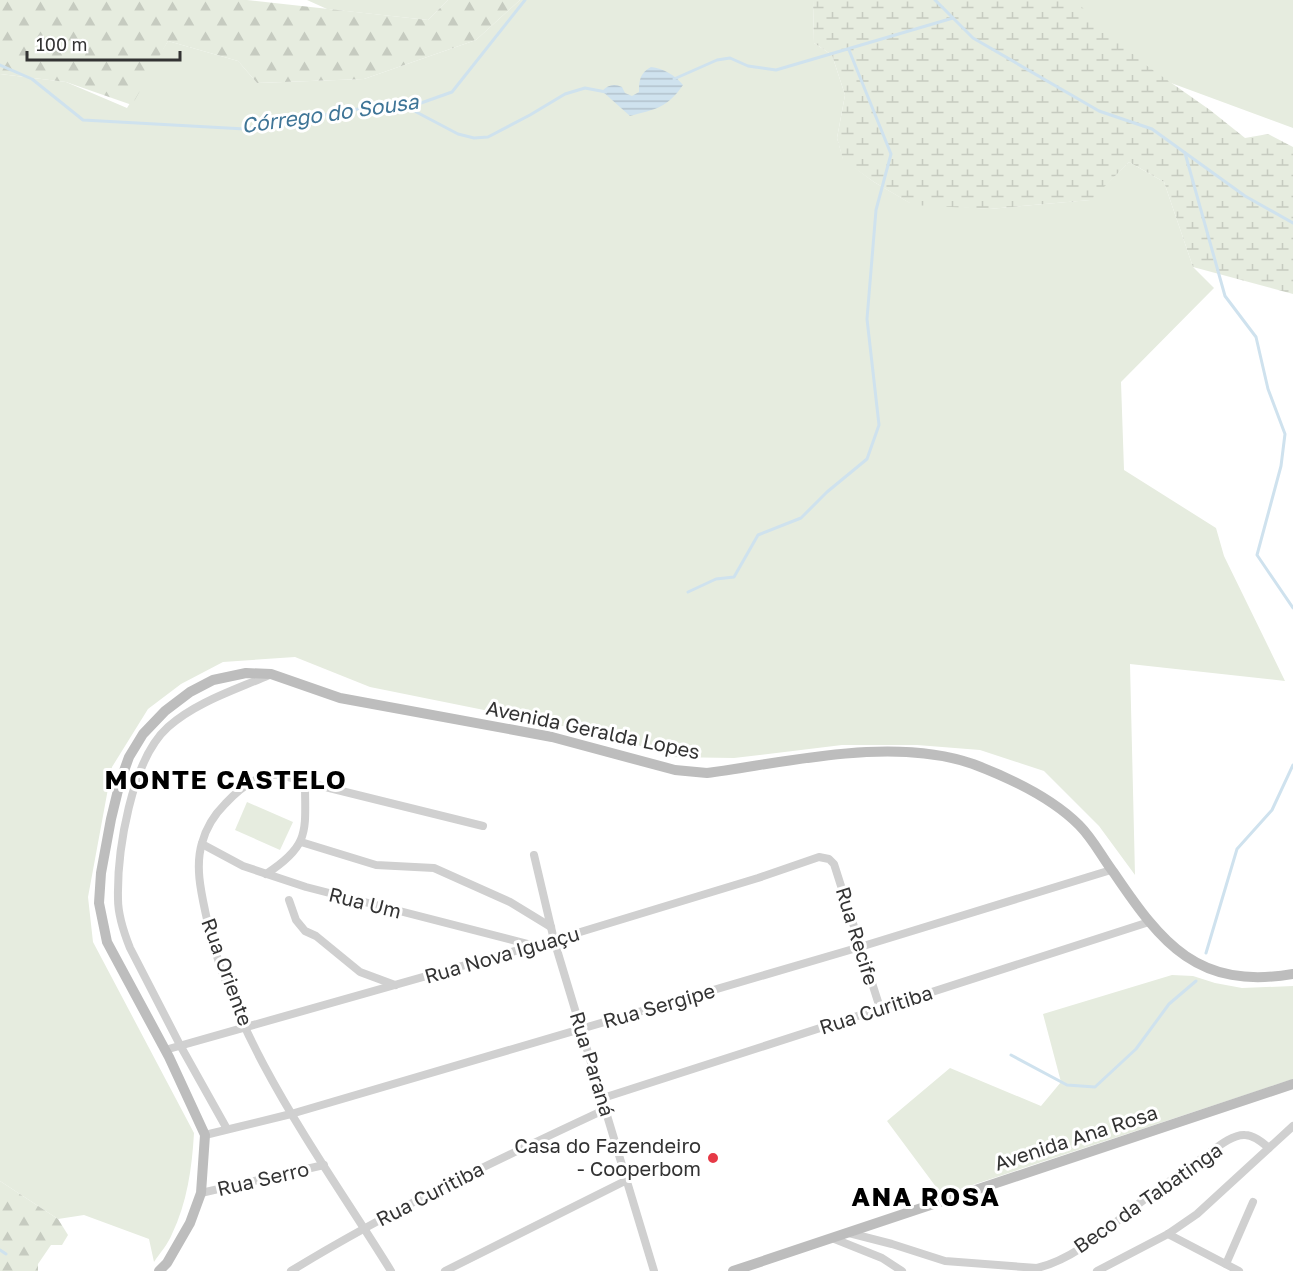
<svg xmlns="http://www.w3.org/2000/svg" width="1293" height="1271" viewBox="0 0 1293 1271" font-family="'Golos Text',sans-serif">
  <style>
    .grass { fill: #e6ecdf }
    .forest { fill: url(#forest-firs) }
    .wetland { fill: url(#wetland-marsh) }
    .water { fill: url(#water-rules) }
    .lines { fill: none; stroke-linecap: round; stroke-linejoin: round }
    .stream { stroke: #cfe2ee; stroke-width: 3 }
    .street { stroke: #d0d0d0; stroke-width: 8 }
    .secondary { stroke: #bdbdbd; stroke-width: 10 }
    .poi-dot { fill: #e63946; stroke: #fff; stroke-width: 2 }
    .labels { text-anchor: middle; stroke-width: 6; stroke-linejoin: round; paint-order: stroke }
    .street-label { font-size: 20px; fill: #333; stroke: #fff }
    .poi-label { font-size: 20px; fill: #333; stroke: #fff; text-anchor: end }
    .water-label { font-size: 21px; font-style: italic; fill: #3f7597; stroke: #fff }
    .district-label { font-size: 26px; font-weight: bold; letter-spacing: 1.5px; fill: #000; stroke: #fff }
  </style>
  <defs>
    <pattern id="forest-firs" width="22" height="20" patternUnits="userSpaceOnUse" patternTransform="scale(1.5)"><rect width="22" height="20" fill="#e6ecdf"/><path d="M5 1l3.5 6h-7zM16 11l3.5 6h-7z" fill="#c6cbc0"/></pattern>
    <pattern id="wetland-marsh" width="20" height="14" patternUnits="userSpaceOnUse" patternTransform="scale(1.5)"><rect width="20" height="14" fill="#e6ecdf"/><path d="M1 5h8M5 5V1M11 12h8M15 12V8" fill="none" stroke="#c6cbc0"/></pattern>
    <pattern id="water-rules" width="6" height="5" patternUnits="userSpaceOnUse" patternTransform="scale(1.5)"><rect width="6" height="5" fill="#cfe2ee"/><path d="M0 2.5h6" fill="none" stroke="#b2c2cd"/></pattern>
  </defs>
  <rect width="100%" height="100%" fill="#fff"/>
  <g class="grass">
    <path d="M307 0H448L428 20 327 9Z"/>
    <path d="M520 0H813L814 43 832 55 845 95 837 138 843 159 874 182 910 203 989 209 1090 200 1129 162 1164 182 1193 267 1214 288 1121 382 1124 470 1216 528 1224 556 1285 681 1130 664 1135 875 1099 826 1044 771 980 750 917 745H842L734 758 669 757 617 737 370 687 295 657 223 662 181 684 148 709 112 767 88 897 93 942 194 1133C192 1168 187 1203 172 1234 168 1244 160 1253 154 1262L149 1239 84 1215 58 1219 0 1181V74L66 82 127 108 168 41 238 61 257 83 364 79 476 40Z"/>
    <path d="M946 0H1293V128Z"/>
    <path d="M247 802 293 822 280 850 235 830Z"/>
    <path d="M1172 975 1193 976 1215 983 1242 988 1293 986V1079L942 1195 887 1121 950 1068 1041 1106 1061 1082 1043 1014Z"/>
  </g>
  <g class="forest">
    <path d="M0 0H247L428 20 448 0H520L476 40 364 79 257 83 238 61 168 41 132 105 66 82 0 74Z"/>
    <path d="M0 1181 58 1219 68 1235 62 1245H51L38 1264V1271H0Z"/>
  </g>
  <path class="wetland" d="M813 0H1074L1143 63 1210 110 1245 138 1268 134 1293 147V294L1193 267 1164 182 1129 162 1091 200 989 209 913 205 874 182 843 160 837 138 845 95 832 55 814 43Z"/>
  <path class="water" d="M651 67C663 68 676 76 683 85 667 108 656 109 630 116L602 91C608 85 614 83 622 87L625 93 632 96 639 92C639 80 640 73 651 67Z"/>
  <g class="lines">
    <g class="stream">
      <path d="M935 0 973 38 1099 111 1152 129 1245 196 1293 223"/>
      <path d="M0 65 32 79 83 120 245 129 358 109 421 103 452 92 525 0"/>
      <path d="M674 79 717 60 730 58 748 66 776 70 953 18"/>
      <path d="M403 105 458 134 474 138 488 137 530 115 565 94 585 88 606 92"/>
      <path d="M1185 153 1225 296 1256 337 1268 389 1285 434 1281 466 1257 555 1293 608"/>
      <path d="M688 592 716 579 734 577 758 535 801 518 827 492 867 459 879 425 867 319 876 210 891 154 849 50"/>
      <path d="M1206 953 1237 849 1272 810 1293 765"/>
      <path d="M1011 1055 1067 1085 1095 1087 1136 1049 1169 1004 1196 981"/>
      <path d="M0 1250 6 1254"/>
    </g>
    <g class="street">
      <path d="M305 782 483 826"/>
      <path d="M301 842 376 865 434 868 510 902 551 927"/>
      <path d="M202 844 243 866 306 887 532 945"/>
      <path d="M534 855 554 940 654 1271"/>
      <path d="M266 874C311 845 305 831 305 782 297 780 287 776 279 775 258 773 238 790 225 804 214 815 206 828 202 843 195 866 201 892 206 915 233 1043 323 1161 391 1271"/>
      <path d="M289 900 296 920 305 931 316 936 360 972 395 985"/>
      <path d="M165 1050 554 940 758 878 819 857 829 859 834 864 880 1008"/>
      <path d="M603 1098 1149 922"/>
      <path d="M227 1129 180 1045 130 948C124 933 118 916 118 899 117 852 131 760 168 727 196 702 235 690 269 675"/>
      <path d="M205 1135 291 1114 860 947 1111 870"/>
      <path d="M201 1193 324 1165"/>
      <path d="M849 1233 892 1244 945 1261 1037 1268C1076 1259 1110 1226 1141 1202 1161 1187 1181 1173 1201 1159 1213 1151 1231 1134 1245 1135 1254 1135 1263 1143 1269 1148"/>
      <path d="M1168 1234 1239 1271"/>
      <path d="M832 1238 882 1258 902 1271"/>
      <path d="M1226 1264 1253 1202"/>
      <path d="M291 1271C392 1209 499 1159 606 1109"/>
      <path d="M445 1271 627 1180"/>
      <path d="M1097 1271 1168 1234 1197 1214 1293 1126"/>
    </g>
    <g class="secondary">
      <path d="M159 1271 167 1263 190 1223 201 1193 205 1135 169 1057 107 942 99 903 101 873 111 819 120 782 129 757 143 734 165 711 190 692 213 680 246 673 271 674 340 698 552 737 675 770 707 773C789 762 893 736 973 764 1010 778 1051 797 1079 825 1093 839 1102 857 1114 873 1162 944 1198 990 1293 974"/>
      <path d="M733 1271 1293 1084"/>
    </g>
  </g>
  <circle class="poi-dot" cx="713" cy="1158" r="6"/>
  <g class="labels">
    <g class="street-label">
      <text transform="translate(593 730) rotate(12)" y="7">Avenida Geralda Lopes</text>
      <text transform="translate(365 903) rotate(14)" y="7">Rua Um</text>
      <text transform="translate(857 936) rotate(73)" y="7">Rua Recife</text>
      <text transform="translate(502 955) rotate(-16)" y="7">Rua Nova Iguaçu</text>
      <text transform="translate(227 972) rotate(70)" y="7">Rua Oriente</text>
      <text transform="translate(659 1006) rotate(-16)" y="7">Rua Sergipe</text>
      <text transform="translate(876 1010) rotate(-18)" y="7">Rua Curitiba</text>
      <text transform="translate(592 1064) rotate(73)" y="7">Rua Paraná</text>
      <text transform="translate(1076 1138) rotate(-18)" y="7">Avenida Ana Rosa</text>
      <text transform="translate(263 1179) rotate(-13)" y="7">Rua Serro</text>
      <text transform="translate(430 1194) rotate(-27)" y="7">Rua Curitiba</text>
      <text transform="translate(1148 1198) rotate(-35)" y="7">Beco da Tabatinga</text>
    </g>
    <g class="poi-label">
      <text x="701" y="1153">Casa do Fazendeiro<tspan x="701" dy="23">- Cooperbom</tspan></text>
    </g>
    <g class="water-label">
      <text transform="translate(330 114) rotate(-8)" y="7">Córrego do Sousa</text>
    </g>
    <g class="district-label">
      <text x="226" y="789">MONTE CASTELO</text>
      <text x="926" y="1206">ANA ROSA</text>
    </g>
  </g>
  <path d="M27 51v9h153v-9" fill="none" stroke="#333333" stroke-width="3"/>
  <text x="36" y="51" font-size="18" fill="#333333" stroke="#ffffff" stroke-width="4.5" paint-order="stroke">100 m</text>
</svg>
